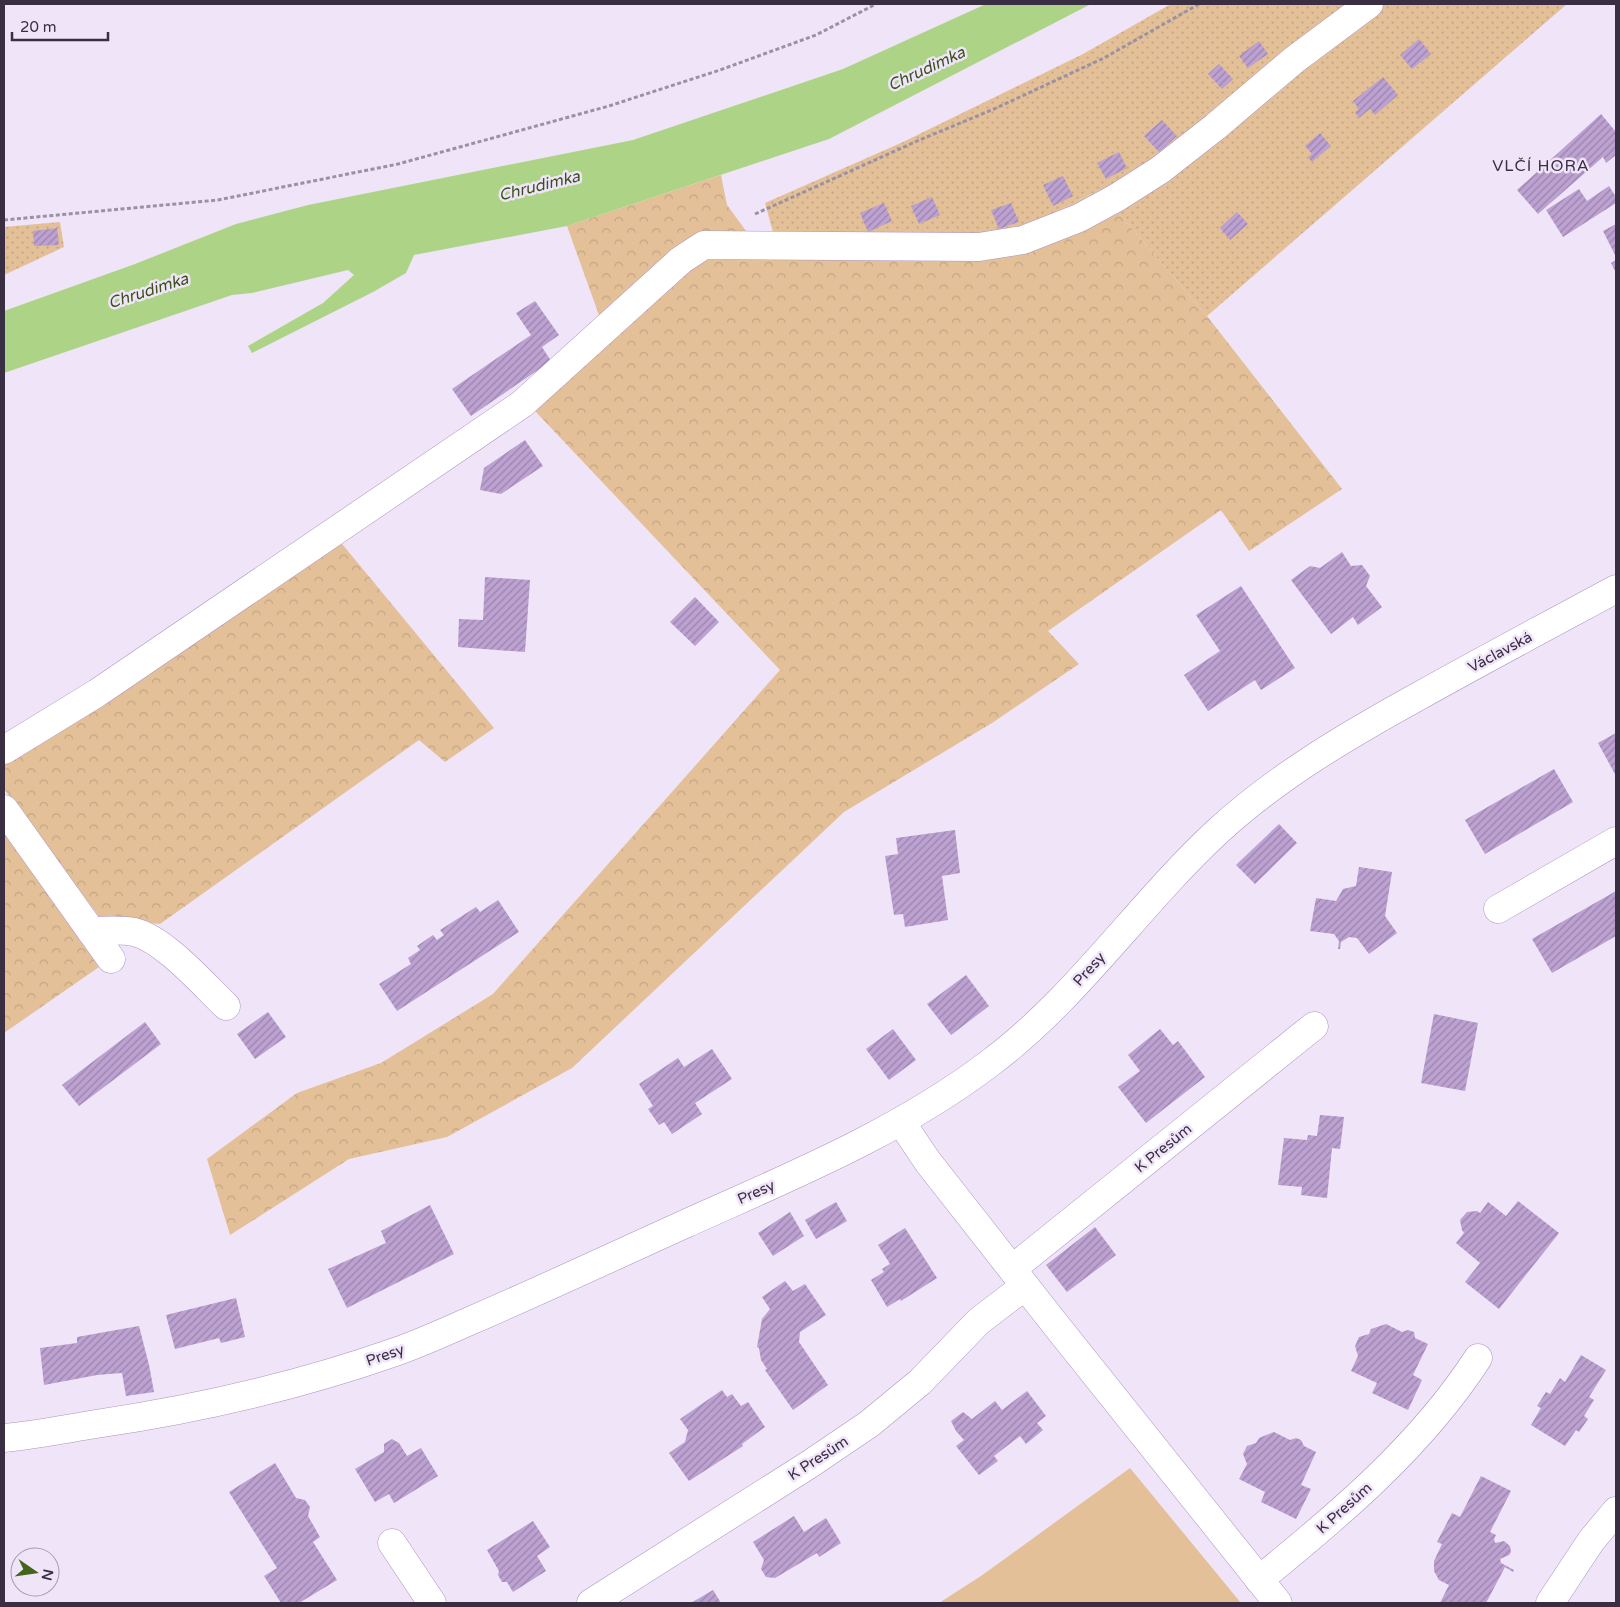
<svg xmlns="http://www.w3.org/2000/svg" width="1620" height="1607" viewBox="0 0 1620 1607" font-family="'Varela Round',sans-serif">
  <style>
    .grass { fill: #e3c097 }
    .forest { fill: url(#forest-crowns) }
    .garden { fill: url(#garden-dots) }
    .water { fill: #add486 }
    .building { fill: url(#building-hatch) }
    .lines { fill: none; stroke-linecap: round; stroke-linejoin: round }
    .minor-casing { stroke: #ae93c2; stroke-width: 29 }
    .path { stroke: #9b90a4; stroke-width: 3; stroke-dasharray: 4 2.5; stroke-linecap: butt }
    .minor { stroke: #fff; stroke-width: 28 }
    .labels { text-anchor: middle; stroke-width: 5; stroke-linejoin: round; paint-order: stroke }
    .street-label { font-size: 15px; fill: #3a2e42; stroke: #efe4f8 }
    .water-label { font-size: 16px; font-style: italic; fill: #39521c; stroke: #efe4f8 }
    .neighbourhood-label { font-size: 16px; letter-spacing: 1px; fill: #3a2e42; stroke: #efe4f8 }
  </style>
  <defs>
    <pattern id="forest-crowns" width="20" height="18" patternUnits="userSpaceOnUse" patternTransform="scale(1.25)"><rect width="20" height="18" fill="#e3c097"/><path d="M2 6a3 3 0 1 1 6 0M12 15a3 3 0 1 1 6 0" fill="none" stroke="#c4a583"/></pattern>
    <pattern id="garden-dots" width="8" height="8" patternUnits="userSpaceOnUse" patternTransform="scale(1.25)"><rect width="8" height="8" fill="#e3c097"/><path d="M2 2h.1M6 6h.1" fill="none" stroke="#c4a583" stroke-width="1.8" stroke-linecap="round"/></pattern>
    <pattern id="building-hatch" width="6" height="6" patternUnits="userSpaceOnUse" patternTransform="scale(1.25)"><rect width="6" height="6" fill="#bca1d1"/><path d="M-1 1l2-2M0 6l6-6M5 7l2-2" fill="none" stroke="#9a84ab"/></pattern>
  </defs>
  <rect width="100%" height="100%" fill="#efe4f8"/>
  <path class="grass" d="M1130 1468 1241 1603H939L981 1576Z"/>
  <g class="forest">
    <path d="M721 175 727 205 749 235 999 236 1053 213 1099 190 1207 316 1342 489 1249 551 1221 510 1048 631 1079 664 992 723 844 812 572 1068 447 1137 349 1159 230 1235 207 1159 297 1093 381 1063 493 994 780 670 535 411 609 343 567 226Z"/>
    <path d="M338 539 494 728 445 762 419 740 160 924 100 918 4 789V760Z"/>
    <path d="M4 832 99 967 4 1033Z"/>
  </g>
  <g class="garden">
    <path d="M1171 4H1567L1207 316 1099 190 1053 213 999 236H774L765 203 903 142 1083 54Z"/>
    <path d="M60 222 64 247 4 275V227Z"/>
  </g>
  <path class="water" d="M986 4H1091L829 139 567 226 414 255 406 273 373 292 252 353 248 346 323 303 354 275 348 270 252 293 232 295 4 373V311L135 264 236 224 308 205 633 140 843 69Z"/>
  <g class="building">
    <path d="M1419 39 1431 54 1412 69 1400 55Z"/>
    <path d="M1259 41 1268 54 1248 68 1239 56Z"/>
    <path d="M1219 64 1233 79 1222 89 1208 74Z"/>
    <path d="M1383 77 1398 95 1375 115 1370 109 1359 118 1355 112 1359 109 1353 101Z"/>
    <path d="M1601 114 1616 132V155L1606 163 1603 157 1538 214 1517 190Z"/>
    <path d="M1162 120 1177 136 1159 152 1144 136Z"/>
    <path d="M1320 133 1331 146 1312 162 1308 157 1312 154 1305 146Z"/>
    <path d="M1119 152 1127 168 1106 179 1097 163Z"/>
    <path d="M1063 176 1073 196 1053 206 1043 185Z"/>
    <path d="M1609 186 1616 197V203L1563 237 1546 210 1579 189 1587 201Z"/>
    <path d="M932 197 940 215 919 224 911 206Z"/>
    <path d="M884 203 892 221 868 232 860 213Z"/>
    <path d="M1011 203 1019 222 999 229 991 210Z"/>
    <path d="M1237 212 1248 224 1230 240 1220 228Z"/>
    <path d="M1616 224V257L1603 231Z"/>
    <path d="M57 228 59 245 34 246 33 231Z"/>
    <path d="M1616 260V273L1611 263Z"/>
    <path d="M535 301 559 335 542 347 551 361 471 416 452 389 531 335 516 313Z"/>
    <path d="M525 440 543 466 501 494 480 490 484 468Z"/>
    <path d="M1342 552 1351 566 1362 565 1370 576 1366 586 1382 607 1358 625 1353 617 1331 634 1291 580 1310 566 1320 568Z"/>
    <path d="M485 577 530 580 525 652 458 647 459 619 483 620Z"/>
    <path d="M1241 586 1295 668 1261 690 1255 680 1208 711 1184 675 1220 651 1196 615Z"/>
    <path d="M695 597 719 622 695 646 670 622Z"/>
    <path d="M1616 733V776L1598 743Z"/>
    <path d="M1554 769 1573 802 1485 854 1465 820Z"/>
    <path d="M1279 824 1297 843 1255 884 1236 865Z"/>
    <path d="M955 830 960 873 942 876 948 920 905 927 903 914 894 915 885 856 898 854 896 838Z"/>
    <path d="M1359 867 1392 872 1385 916 1397 933 1369 954 1357 938 1349 937 1341 942 1340 949H1338L1339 941 1334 934 1310 931 1316 898 1336 901 1343 889 1356 886Z"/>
    <path d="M1616 891V936L1552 973 1532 939Z"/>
    <path d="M498 900 519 932 397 1011 379 984 411 964 408 958 420 950 417 946 433 935 437 940 444 935 440 930 476 907 480 912Z"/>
    <path d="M966 975 989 1006 951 1035 927 1004Z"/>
    <path d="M268 1012 286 1037 255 1059 237 1034Z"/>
    <path d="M1434 1014 1478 1023 1465 1091 1421 1083Z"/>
    <path d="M145 1022 161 1044 79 1106 62 1085Z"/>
    <path d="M893 1029 916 1060 889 1080 866 1049Z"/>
    <path d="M1160 1029 1173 1045 1178 1041 1205 1077 1146 1123 1118 1087 1140 1071 1128 1055Z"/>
    <path d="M712 1049 732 1079 695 1103 702 1114 672 1134 664 1122 659 1125 648 1109 653 1106 639 1084 678 1058 684 1067Z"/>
    <path d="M1320 1115 1344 1117 1340 1149 1332 1148 1327 1198 1301 1195 1302 1187 1278 1185 1284 1138 1307 1140 1308 1135 1317 1136Z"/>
    <path d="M1518 1201 1559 1233 1499 1309 1465 1282 1480 1263 1456 1243 1464 1233 1462 1230 1460 1220 1467 1212 1477 1211 1480 1213 1488 1202 1506 1216Z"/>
    <path d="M836 1202 847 1221 816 1239 805 1220Z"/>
    <path d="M430 1205 454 1254 347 1308 328 1269 386 1243 381 1231Z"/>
    <path d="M790 1212 804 1236 773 1256 758 1233Z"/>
    <path d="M1095 1227 1116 1255 1067 1292 1046 1265Z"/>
    <path d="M905 1228 937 1278 901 1301 900 1299 887 1307 871 1280 884 1272 882 1269 890 1264 878 1245Z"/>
    <path d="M785 1281 793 1291 805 1284 826 1315 800 1332 799 1342 828 1385 793 1410 765 1370 767 1369 761 1360 759 1348 757 1347 762 1319 770 1309 762 1297Z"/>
    <path d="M236 1298 245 1337 221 1343 219 1338 175 1349 166 1315Z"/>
    <path d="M1386 1324 1402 1332 1408 1330 1414 1332 1415 1338 1428 1344 1413 1375 1422 1380 1408 1410 1372 1393 1377 1383 1351 1371 1358 1356 1355 1346 1359 1337 1369 1334 1371 1329Z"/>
    <path d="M139 1326 149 1365 154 1392 126 1396 122 1373 97 1375 44 1385 40 1348 77 1343V1337Z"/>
    <path d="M1581 1355 1606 1370 1589 1397 1594 1400 1584 1416 1588 1419 1579 1432 1576 1430 1565 1446 1531 1425 1541 1408 1537 1406 1546 1392 1550 1394 1560 1378 1565 1382Z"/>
    <path d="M722 1390 727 1397 732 1394 741 1406 748 1402 765 1427 742 1444 743 1446 689 1481 669 1453 685 1442 688 1430 680 1419Z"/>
    <path d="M1027 1391 1046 1416 1037 1423 1043 1430 1026 1444 1020 1436 994 1456 998 1461 979 1475 956 1446 964 1440 956 1431 951 1421 963 1412 972 1419 995 1401 1002 1410Z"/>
    <path d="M1274 1432 1290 1440 1296 1438 1301 1440 1304 1446 1316 1452 1301 1485 1311 1489 1296 1519 1261 1502 1265 1492 1239 1479 1247 1464 1243 1454 1247 1446 1256 1443 1259 1438Z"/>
    <path d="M392 1439 399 1443 407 1456 421 1448 438 1476 394 1503 389 1494 375 1502 355 1469 384 1452V1444Z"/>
    <path d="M275 1463 296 1498 305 1500 310 1507 308 1516 320 1537 313 1542 337 1580 299 1603H281L264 1576 277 1568 229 1492Z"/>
    <path d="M1481 1476 1511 1491 1490 1532 1496 1535 1494 1539 1495 1543 1504 1541 1510 1546 1511 1552 1509 1555 1500 1559 1501 1563 1514 1570 1513 1572 1505 1567 1486 1603H1440L1449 1585 1439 1580 1434 1571V1561L1442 1544 1437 1542 1452 1513 1460 1517Z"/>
    <path d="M794 1516 804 1532 826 1518 841 1543 819 1557 817 1553 775 1578 766 1577 761 1569 764 1560 753 1542Z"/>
    <path d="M533 1521 550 1547 537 1556 546 1571 513 1592 507 1582H502L498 1575 499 1571 487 1550Z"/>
    <path d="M713 1590 721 1603H691Z"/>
  </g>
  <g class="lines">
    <defs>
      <g id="minor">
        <path d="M4 750 97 693 522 404 681 260 704 245 979 247 1023 240 1079 218 1116 198 1160 170 1215 127 1294 60 1369 4"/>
        <path d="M4 809 111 959"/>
        <path d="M1498 909 1616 841"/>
        <path d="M91 931C105 931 120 929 134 932 164 939 203 984 226 1006"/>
        <path d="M901 1122 928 1162 1055 1324 1278 1603"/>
        <path d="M1012 1269 1314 1026"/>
        <path d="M4 1438C35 1435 65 1429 96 1424 198 1409 298 1386 395 1352 421 1343 447 1331 472 1320 544 1289 614 1256 685 1224 789 1177 898 1133 990 1063 1077 998 1139 904 1218 831 1278 776 1350 734 1419 696 1485 659 1551 624 1616 589"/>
        <path d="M392 1543 432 1603"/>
        <path d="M1259 1580C1340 1514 1421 1446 1478 1358"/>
        <path d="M591 1603 810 1464 869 1424 920 1382 979 1321 1025 1286"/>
        <path d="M1550 1603 1591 1541 1616 1511"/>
      </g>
    </defs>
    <use href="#minor" class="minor-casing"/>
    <g class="path">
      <path d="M755 214 915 142 994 109 1104 58 1199 4"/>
      <path d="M4 220 218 200 398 164 609 106 720 70 816 35 876 4"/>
    </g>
    <use href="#minor" class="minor"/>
  </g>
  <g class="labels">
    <g class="street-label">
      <text transform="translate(1500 652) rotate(-28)" y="5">Václavská</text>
      <text transform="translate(1089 969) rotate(-48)" y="5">Presy</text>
      <text transform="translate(1163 1148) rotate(-39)" y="5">K Presům</text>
      <text transform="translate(756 1192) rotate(-24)" y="5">Presy</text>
      <text transform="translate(385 1355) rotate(-19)" y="5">Presy</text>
      <text transform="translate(818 1458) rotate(-33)" y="5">K Presům</text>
      <text transform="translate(1344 1508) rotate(-42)" y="5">K Presům</text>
    </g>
    <g class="water-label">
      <text transform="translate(926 68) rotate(-25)" y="6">Chrudimka</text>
      <text transform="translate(539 185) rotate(-14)" y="6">Chrudimka</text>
      <text transform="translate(148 290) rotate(-18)" y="6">Chrudimka</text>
    </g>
    <g class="neighbourhood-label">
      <text x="1541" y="171">VLČÍ HORA</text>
    </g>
  </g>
  <rect width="1620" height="1607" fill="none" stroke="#3a2e42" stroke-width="10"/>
  <g transform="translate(35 1572) rotate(103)"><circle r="24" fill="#efe4f8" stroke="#a79baf"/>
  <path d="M0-4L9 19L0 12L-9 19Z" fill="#44641a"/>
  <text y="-8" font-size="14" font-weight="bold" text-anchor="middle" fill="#3a2e42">N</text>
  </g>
  <path d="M12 32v8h96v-8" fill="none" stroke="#3a2e42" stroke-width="2.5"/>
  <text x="20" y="32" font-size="15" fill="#3a2e42" stroke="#efe4f8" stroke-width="4" paint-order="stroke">20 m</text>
</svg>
